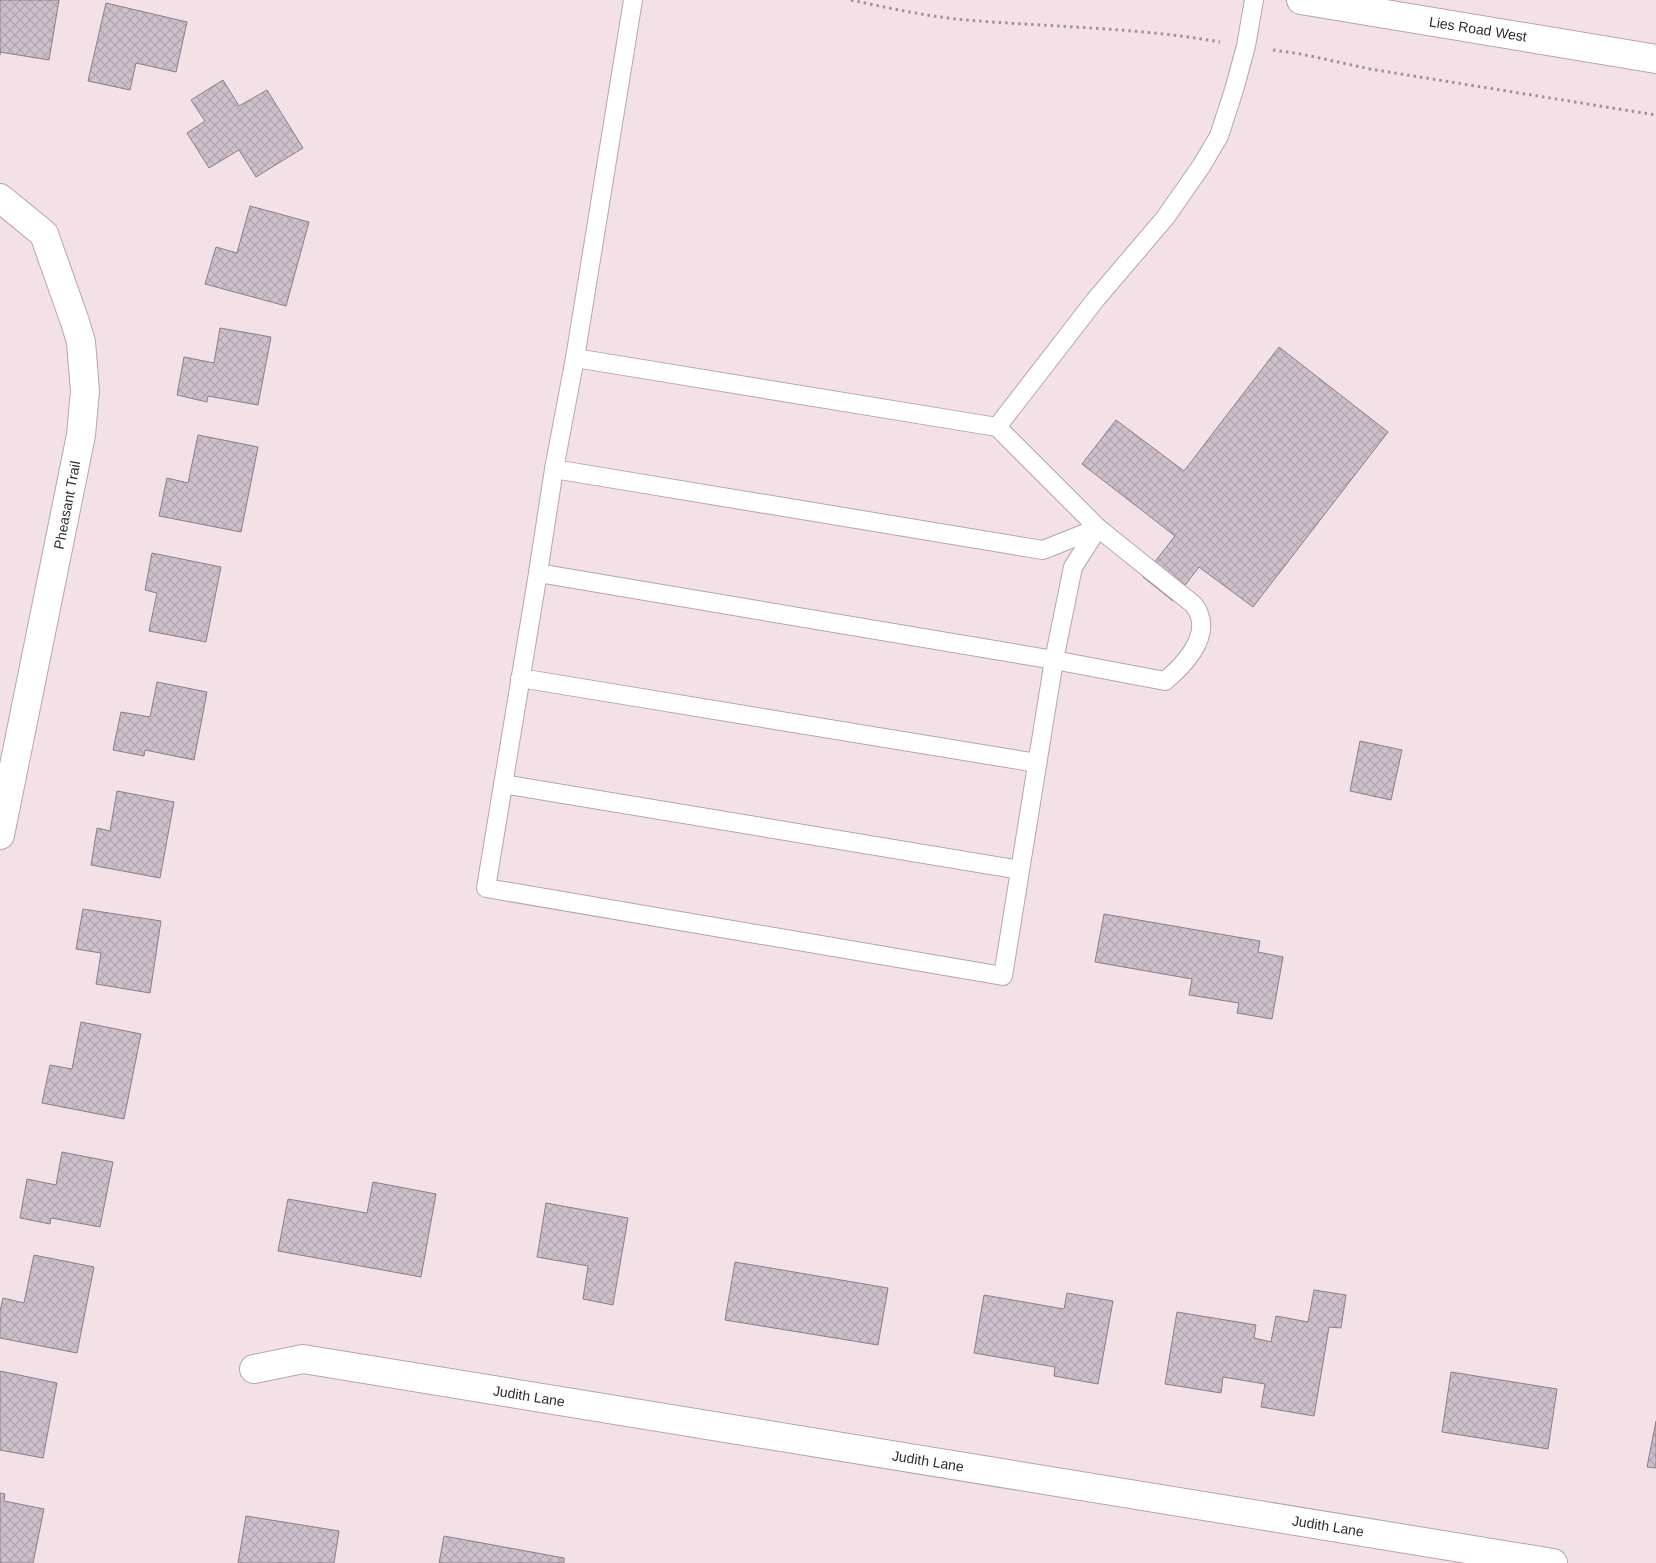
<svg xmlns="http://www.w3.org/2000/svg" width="1656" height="1563" viewBox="0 0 1656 1563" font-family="Arial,sans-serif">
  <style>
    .building { fill: url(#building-cross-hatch); stroke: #8a7e8a }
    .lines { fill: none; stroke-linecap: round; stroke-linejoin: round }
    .lane-casing { stroke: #b7a5ab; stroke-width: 20 }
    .street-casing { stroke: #b7a5ab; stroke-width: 30 }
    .secondary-casing { stroke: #b7a5ab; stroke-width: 30 }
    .path { stroke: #a09296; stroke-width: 3; stroke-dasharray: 2.5 4; stroke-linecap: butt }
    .lane { stroke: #fff; stroke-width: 18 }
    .street { stroke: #fff; stroke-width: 28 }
    .secondary { stroke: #fff; stroke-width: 28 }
    .labels { text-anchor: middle; stroke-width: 4; stroke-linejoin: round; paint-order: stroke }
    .street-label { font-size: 14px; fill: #312a2c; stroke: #fff }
  </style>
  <defs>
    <pattern id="building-cross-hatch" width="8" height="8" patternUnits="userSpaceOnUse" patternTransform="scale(1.25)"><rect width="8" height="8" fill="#cdc0cc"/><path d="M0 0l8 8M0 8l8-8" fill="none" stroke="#b0a5af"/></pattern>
  </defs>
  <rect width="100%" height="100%" fill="#f4e1e7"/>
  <g class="building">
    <path d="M0 0H59L49 60 0 52V55Z"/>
    <path d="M106 3 187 22 176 72 136 63 130 90 88 81Z"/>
    <path d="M223 80 239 106 267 90 303 148 256 177 239 150 209 168 187 133 205 121 191 100Z"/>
    <path d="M250 206 309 222 286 306 205 284 216 247 237 253Z"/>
    <path d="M220 328 271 337 258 405 208 396 207 402 177 395 184 357 214 363Z"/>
    <path d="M1279 347 1388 432 1253 607 1199 567 1173 601 1143 577 1175 536 1082 464 1116 420 1184 471Z"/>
    <path d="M198 435 258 447 241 532 159 516 167 478 188 483Z"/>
    <path d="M152 553 221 567 206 642 149 631 157 593 145 590Z"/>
    <path d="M157 682 207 692 194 760 145 750 144 756 113 750 121 712 150 717Z"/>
    <path d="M1360 741 1402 750 1391 800 1350 791Z"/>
    <path d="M117 791 174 802 160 878 91 865 97 828 110 831Z"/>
    <path d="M83 909 161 921 150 993 96 984 101 953 76 949Z"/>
    <path d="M1104 914 1260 941 1258 952 1283 957 1272 1019 1237 1013 1239 1003 1189 995 1192 979 1095 962Z"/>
    <path d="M81 1022 141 1034 124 1119 42 1103 50 1065 72 1069Z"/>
    <path d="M62 1152 113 1162 100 1227 51 1218 50 1224 20 1218 27 1179 56 1185Z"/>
    <path d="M373 1182 436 1194 421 1277 278 1251 288 1199 367 1213Z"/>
    <path d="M546 1203 628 1218 613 1305 583 1299 588 1266 537 1257Z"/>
    <path d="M34 1255 94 1267 77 1353 0 1338V1311L3 1298 24 1303Z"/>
    <path d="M735 1262 888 1288 878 1345 725 1320Z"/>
    <path d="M1314 1290 1346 1295 1341 1328 1329 1327 1314 1416 1261 1407 1265 1384 1223 1377 1221 1393 1165 1384 1177 1312 1256 1325 1254 1338 1271 1342 1276 1316 1308 1322Z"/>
    <path d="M1067 1293 1113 1301 1098 1384 1054 1376 1055 1367 974 1353 984 1295 1064 1309Z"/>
    <path d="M0 1371 57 1383 43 1458 0 1450Z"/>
    <path d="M1451 1372 1557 1389 1548 1449 1442 1432Z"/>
    <path d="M1656 1421V1468L1647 1467Z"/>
    <path d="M0 1493 5 1494 4 1501 44 1509 33 1563H0Z"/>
    <path d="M246 1516 339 1531 334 1563H238Z"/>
    <path d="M444 1536 564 1558V1563H439Z"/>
  </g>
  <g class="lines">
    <defs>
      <g id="lane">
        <path d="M633 0 575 358 554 469 538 573 486 888 1003 976 1054 660 1073 567 1098 528"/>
        <path d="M997 427 1096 299 1165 218 1202 165 1219 136 1234 90 1246 46 1254 0"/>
        <path d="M554 469 1043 550 1098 528"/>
        <path d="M538 573 1054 660 1165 681C1183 666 1209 639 1199 614 1198 610 1195 607 1193 604L1098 528 997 427 575 358"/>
        <path d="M520 678 1037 763"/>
        <path d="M503 784 1020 870"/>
      </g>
      <g id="street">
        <path d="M0 198 44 234 75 322 81 342 85 391 81 435 0 835"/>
        <path d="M254 1369 303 1359 1553 1563"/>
      </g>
      <path id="secondary" d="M1301 0 1656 59"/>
    </defs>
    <use href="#lane" class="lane-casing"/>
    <use href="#street" class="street-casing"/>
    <use href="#secondary" class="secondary-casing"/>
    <g class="path">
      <path d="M851 0C893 9 935 18 978 21 1059 27 1140 28 1220 42"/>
      <path d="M1273 50 1301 54 1370 69 1656 115"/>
    </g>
    <use href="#lane" class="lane"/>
    <use href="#street" class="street"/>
    <use href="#secondary" class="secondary"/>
  </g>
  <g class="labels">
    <g class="street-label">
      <text transform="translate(1478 29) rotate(9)" y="5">Lies Road West</text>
      <text transform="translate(67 505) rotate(-79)" y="5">Pheasant Trail</text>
      <text transform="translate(529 1396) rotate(9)" y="5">Judith Lane</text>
      <text transform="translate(928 1461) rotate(9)" y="5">Judith Lane</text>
      <text transform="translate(1328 1526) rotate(9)" y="5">Judith Lane</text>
    </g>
  </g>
</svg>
